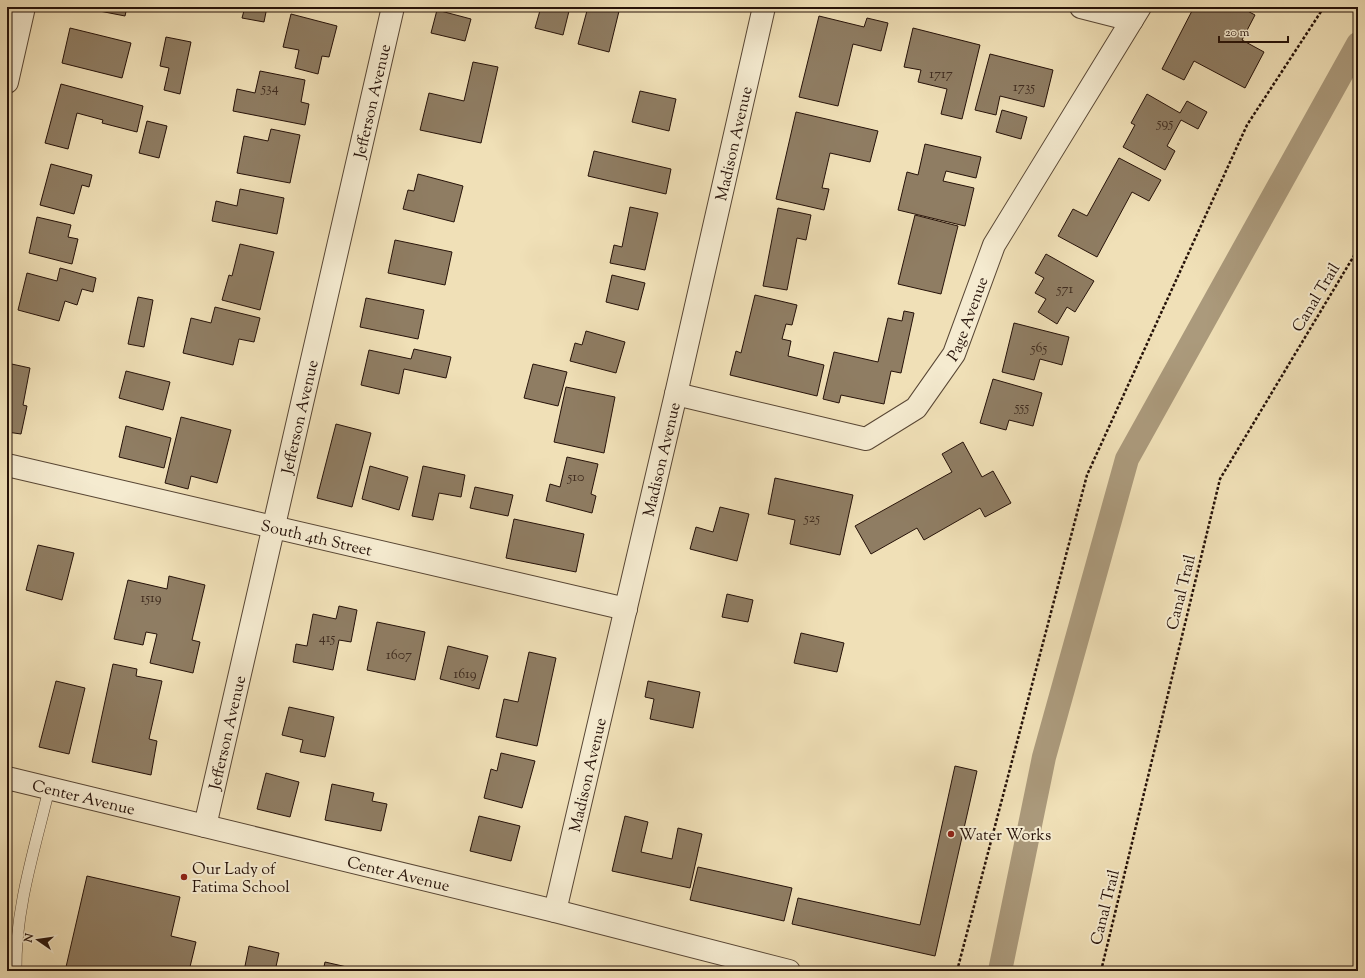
<svg xmlns="http://www.w3.org/2000/svg" width="1365" height="978" viewBox="0 0 1365 978" font-family="'Sorts Mill Goudy',serif">
  <style>
    .lines { fill: none; stroke-linecap: round; stroke-linejoin: round }
    .canal { stroke: #ab9a7c; stroke-width: 24 }
    .building { fill: #8f7d63; stroke: #261209 }
    .lane-casing { stroke: #584634; stroke-width: 12 }
    .street-casing { stroke: #584634; stroke-width: 24 }
    .path { stroke: #261209; stroke-width: 2.5; stroke-dasharray: 3 2; stroke-linecap: butt }
    .lane { stroke: #f5ebd0; stroke-width: 11 }
    .street { stroke: #f5ebd0; stroke-width: 22 }
    .poi-dot { fill: #8f2418; stroke: #f5ebd0; stroke-width: 1.5 }
    .labels { text-anchor: middle; stroke-width: 4; stroke-linejoin: round; paint-order: stroke }
    .number-label { font-size: 14px; fill: #402d20 }
    .street-label { font-size: 16px; fill: #261209; stroke: #f5ebd0 }
    .poi-label { font-size: 16px; fill: #261209; stroke: #f5ebd0; text-anchor: start }
  </style>
  <rect width="100%" height="100%" fill="#f0e0b7"/>
  <filter id="stains"><feTurbulence type="fractalNoise" baseFrequency=".005" numOctaves="4"/><feColorMatrix values="0 0 0 0 .2 0 0 0 0 .09 0 0 0 0 .02 0 0 0 .5 -.17"/></filter>
  <radialGradient id="worn" r=".72"><stop offset=".6" stop-color="#630" stop-opacity="0"/><stop offset="1" stop-color="#630" stop-opacity=".3"/></radialGradient>
  <g class="lines">
    <path class="canal" d="M1000 971 1044 757 1127 459 1358 44"/>
  </g>
  <g class="building">
    <path d="M79 7H127L125 16Z"/>
    <path d="M245 7H267L264 22 242 18Z"/>
    <path d="M327 7H345L344 11Z"/>
    <path d="M495 7H516L515 11Z"/>
    <path d="M541 7H570L563 35 535 28Z"/>
    <path d="M588 7H620L609 52 578 44Z"/>
    <path d="M1194 7H1240L1255 15 1242 40 1264 52 1245 88 1194 61 1184 80 1162 69Z"/>
    <path d="M437 10 471 19 465 41 431 33Z"/>
    <path d="M291 14 337 26 329 57 322 56 318 74 295 68 299 50 283 47Z"/>
    <path d="M819 16 864 27 867 18 888 23 881 51 853 44 838 106 799 97Z"/>
    <path d="M70 28 131 43 122 78 62 63Z"/>
    <path d="M913 28 980 45 962 119 941 114 947 89 918 82 921 70 904 67Z"/>
    <path d="M166 37 191 42 180 94 164 90 169 68 160 66Z"/>
    <path d="M990 54 1053 70 1044 107 1000 96 996 115 975 110Z"/>
    <path d="M473 62 498 67 481 143 420 130 429 93 464 101Z"/>
    <path d="M260 71 305 80 301 102 309 104 305 125 233 111 237 89 255 93Z"/>
    <path d="M61 84 143 106 137 132 102 123 103 120 77 113 68 149 45 143Z"/>
    <path d="M640 91 676 99 669 131 632 122Z"/>
    <path d="M1147 94 1180 113 1187 101 1207 112 1198 129 1181 120 1167 146 1175 151 1165 170 1123 147 1135 125 1131 123Z"/>
    <path d="M1002 110 1027 117 1021 139 996 132Z"/>
    <path d="M796 112 878 131 870 162 830 153 822 188 829 189 824 210 776 199Z"/>
    <path d="M147 121 167 126 159 158 139 153Z"/>
    <path d="M271 129 300 135 290 183 237 173 244 136 268 141Z"/>
    <path d="M925 144 981 157 976 178 946 171 943 181 974 188 965 226 898 210 907 172 918 175Z"/>
    <path d="M594 151 671 169 666 194 588 176Z"/>
    <path d="M1119 158 1161 180 1149 201 1132 192 1097 257 1058 236 1073 209 1087 216Z"/>
    <path d="M51 164 92 175 89 187 82 185 74 214 40 205Z"/>
    <path d="M418 174 463 186 454 222 403 209 408 190 414 191Z"/>
    <path d="M240 189 284 198 277 234 212 221 216 201 237 206Z"/>
    <path d="M630 207 658 213 645 270 610 263 614 245 622 247Z"/>
    <path d="M778 208 811 215 806 240 797 238 787 290 763 286Z"/>
    <path d="M915 215 958 226 941 294 898 284Z"/>
    <path d="M37 217 71 225 68 237 78 239 72 264 29 253Z"/>
    <path d="M395 240 452 252 445 285 388 273Z"/>
    <path d="M240 244 274 252 260 310 222 300 229 275 232 276Z"/>
    <path d="M1046 254 1094 281 1075 312 1067 307 1057 324 1038 312 1046 299 1035 293 1044 278 1035 273Z"/>
    <path d="M60 268 96 278 93 292 82 289 77 305 65 301 59 321 18 310 27 273 57 281Z"/>
    <path d="M612 275 645 283 638 310 606 302Z"/>
    <path d="M755 295 797 305 792 325 786 324 782 339 791 341 788 356 824 365 817 396 730 375 736 351 741 353Z"/>
    <path d="M138 297 153 300 144 347 128 344Z"/>
    <path d="M366 298 424 310 418 339 360 327Z"/>
    <path d="M215 307 260 318 254 342 239 339 233 365 183 353 191 318 211 323Z"/>
    <path d="M904 311 914 313 901 373 891 371 884 404 841 395 839 403 823 399 834 352 878 362 888 318 902 321Z"/>
    <path d="M1014 323 1069 337 1062 365 1040 359 1034 380 1002 372Z"/>
    <path d="M586 331 625 342 616 373 570 361 575 343 582 345Z"/>
    <path d="M414 349 451 357 446 378 404 369 399 394 361 385 369 350 411 359Z"/>
    <path d="M7 363 30 368 23 405 27 406 21 434 7 432Z"/>
    <path d="M533 364 567 372 558 406 524 398Z"/>
    <path d="M126 371 170 382 163 410 119 398Z"/>
    <path d="M993 379 1042 393 1033 426 1009 420 1006 430 980 423Z"/>
    <path d="M566 387 615 397 604 453 554 442Z"/>
    <path d="M181 417 231 430 217 483 191 476 188 489 165 483Z"/>
    <path d="M336 424 371 433 352 507 317 498Z"/>
    <path d="M126 426 171 438 164 468 119 457Z"/>
    <path d="M963 442 982 477 993 471 1011 503 985 517 980 508 924 540 917 528 871 554 855 526 952 472 942 454Z"/>
    <path d="M567 457 598 464 591 494 596 496 592 513 546 501 550 484 560 487Z"/>
    <path d="M370 466 408 477 399 510 362 499Z"/>
    <path d="M423 466 465 475 461 497 439 493 433 520 412 516Z"/>
    <path d="M775 478 853 495 840 555 790 544 795 520 768 514Z"/>
    <path d="M475 487 513 495 508 516 470 508Z"/>
    <path d="M720 507 749 514 737 561 690 549 696 527 713 532Z"/>
    <path d="M514 519 584 534 576 572 506 558Z"/>
    <path d="M38 545 74 553 62 600 26 590Z"/>
    <path d="M169 576 205 585 192 640 200 642 193 673 150 663 157 634 146 632 143 645 114 639 128 580 167 589Z"/>
    <path d="M727 594 753 600 748 622 722 617Z"/>
    <path d="M339 606 357 610 351 642 339 640 333 670 293 662 296 644 307 646 313 614 336 619Z"/>
    <path d="M377 622 425 632 415 680 367 670Z"/>
    <path d="M801 633 844 643 837 672 794 663Z"/>
    <path d="M448 646 488 656 479 689 440 679Z"/>
    <path d="M529 652 556 658 537 746 496 737 504 699 518 702Z"/>
    <path d="M113 664 137 669 136 676 162 681 149 739 157 741 151 775 92 762Z"/>
    <path d="M56 681 85 688 69 754 39 747Z"/>
    <path d="M648 681 700 692 693 728 650 719 654 699 645 697Z"/>
    <path d="M289 707 334 717 325 757 300 752 303 740 282 735Z"/>
    <path d="M501 753 535 761 522 808 484 798 491 769 497 771Z"/>
    <path d="M955 766 977 771 935 956 792 924 798 898 920 925Z"/>
    <path d="M266 773 299 782 290 817 257 809Z"/>
    <path d="M332 784 374 793 372 801 387 804 381 831 325 820Z"/>
    <path d="M479 816 520 826 511 861 470 851Z"/>
    <path d="M625 816 648 822 641 852 672 859 678 828 702 834 690 888 612 871Z"/>
    <path d="M698 867 792 888 784 921 690 900Z"/>
    <path d="M87 876 180 897 171 936 196 942 189 971H61L62 967H66Z"/>
    <path d="M249 946 279 953 275 971H244Z"/>
    <path d="M325 962 360 970V971H323Z"/>
  </g>
  <g class="lines">
    <defs>
      <path id="lane" d="M16 971C15 909 35 848 49 789"/>
      <g id="street">
        <path d="M1081 7 1132 20"/>
        <path d="M7 82 24 7"/>
        <path id="s1" d="M676 394 866 439 916 408 954 354 994 245 1140 7"/>
        <path id="s2" d="M7 465 626 609"/>
        <path id="s3" d="M7 778 555 911 789 971"/>
        <path id="s4" d="M205 826 393 7"/>
        <path id="s5" d="M555 911 676 394 764 7"/>
      </g>
    </defs>
    <use href="#lane" class="lane-casing"/>
    <use href="#street" class="street-casing"/>
    <g class="path">
      <path d="M957 971 1087 475 1247 125 1324 7"/>
      <path d="M1101 971 1220 479 1358 249"/>
    </g>
    <use href="#lane" class="lane"/>
    <use href="#street" class="street"/>
  </g>
  <g class="poi-dot">
    <circle cx="951" cy="834" r="4"/>
    <circle cx="184" cy="877" r="4"/>
  </g>
  <g class="labels">
    <g class="number-label">
      <text x="941" y="78">1717</text>
      <text x="1024" y="91">1735</text>
      <text x="270" y="92">534</text>
      <text x="1165" y="127">595</text>
      <text x="1065" y="293">571</text>
      <text x="1039" y="352">565</text>
      <text x="1022" y="411">555</text>
      <text x="576" y="481">510</text>
      <text x="812" y="522">525</text>
      <text x="151" y="602">1519</text>
      <text x="327" y="642">415</text>
      <text x="399" y="659">1607</text>
      <text x="465" y="678">1619</text>
    </g>
    <g class="street-label">
      <text dy="6" stroke="none"><textPath href="#s4" startOffset="744">Jefferson Avenue</textPath></text>
      <text dy="6" stroke="none"><textPath href="#s5" startOffset="788">Madison Avenue</textPath></text>
      <text transform="translate(1315 297) rotate(-59)" y="6">Canal Trail</text>
      <text dy="6" stroke="none"><textPath href="#s1" startOffset="358">Page Avenue</textPath></text>
      <text dy="6" stroke="none"><textPath href="#s4" startOffset="420">Jefferson Avenue</textPath></text>
      <text dy="6" stroke="none"><textPath href="#s5" startOffset="464">Madison Avenue</textPath></text>
      <text dy="6" stroke="none"><textPath href="#s2" startOffset="318">South 4th Street</textPath></text>
      <text transform="translate(1180 592) rotate(-76)" y="6">Canal Trail</text>
      <text dy="6" stroke="none"><textPath href="#s4" startOffset="96">Jefferson Avenue</textPath></text>
      <text dy="6" stroke="none"><textPath href="#s5" startOffset="140">Madison Avenue</textPath></text>
      <text dy="6" stroke="none"><textPath href="#s3" startOffset="79">Center Avenue</textPath></text>
      <text dy="6" stroke="none"><textPath href="#s3" startOffset="403">Center Avenue</textPath></text>
      <text transform="translate(1104 907) rotate(-76)" y="6">Canal Trail</text>
    </g>
    <g class="poi-label">
      <text x="959" y="840">Water Works</text>
      <text x="192" y="874">Our Lady of<tspan x="192" dy="18">Fatima School</tspan></text>
    </g>
  </g>
  <rect width="1365" height="978" fill="none" stroke="#f0e0b7" stroke-width="24"/>
  <rect x="8" y="8" width="1349" height="962" fill="none" stroke="#261209" stroke-width="2"/>
  <rect x="12" y="12" width="1341" height="954" fill="none" stroke="#261209"/>
  <g transform="translate(38 940) rotate(283)" stroke="#f5ebd0" stroke-width="3" paint-order="stroke">
  <path d="M0-3L7 15L0 10L-7 15Z" fill="#261209"/>
  <text y="-6" font-size="11" font-weight="bold" text-anchor="middle" fill="#261209">N</text>
  </g>
  <path d="M1219 36v6h69v-6" fill="none" stroke="#261209" stroke-width="2"/>
  <text x="1225" y="36" font-size="12" fill="#261209" stroke="#f5ebd0" stroke-width="3" paint-order="stroke">20 m</text>
  <rect width="100%" height="100%" filter="url(#stains)"/>
  <rect width="100%" height="100%" fill="url(#worn)"/>
</svg>
